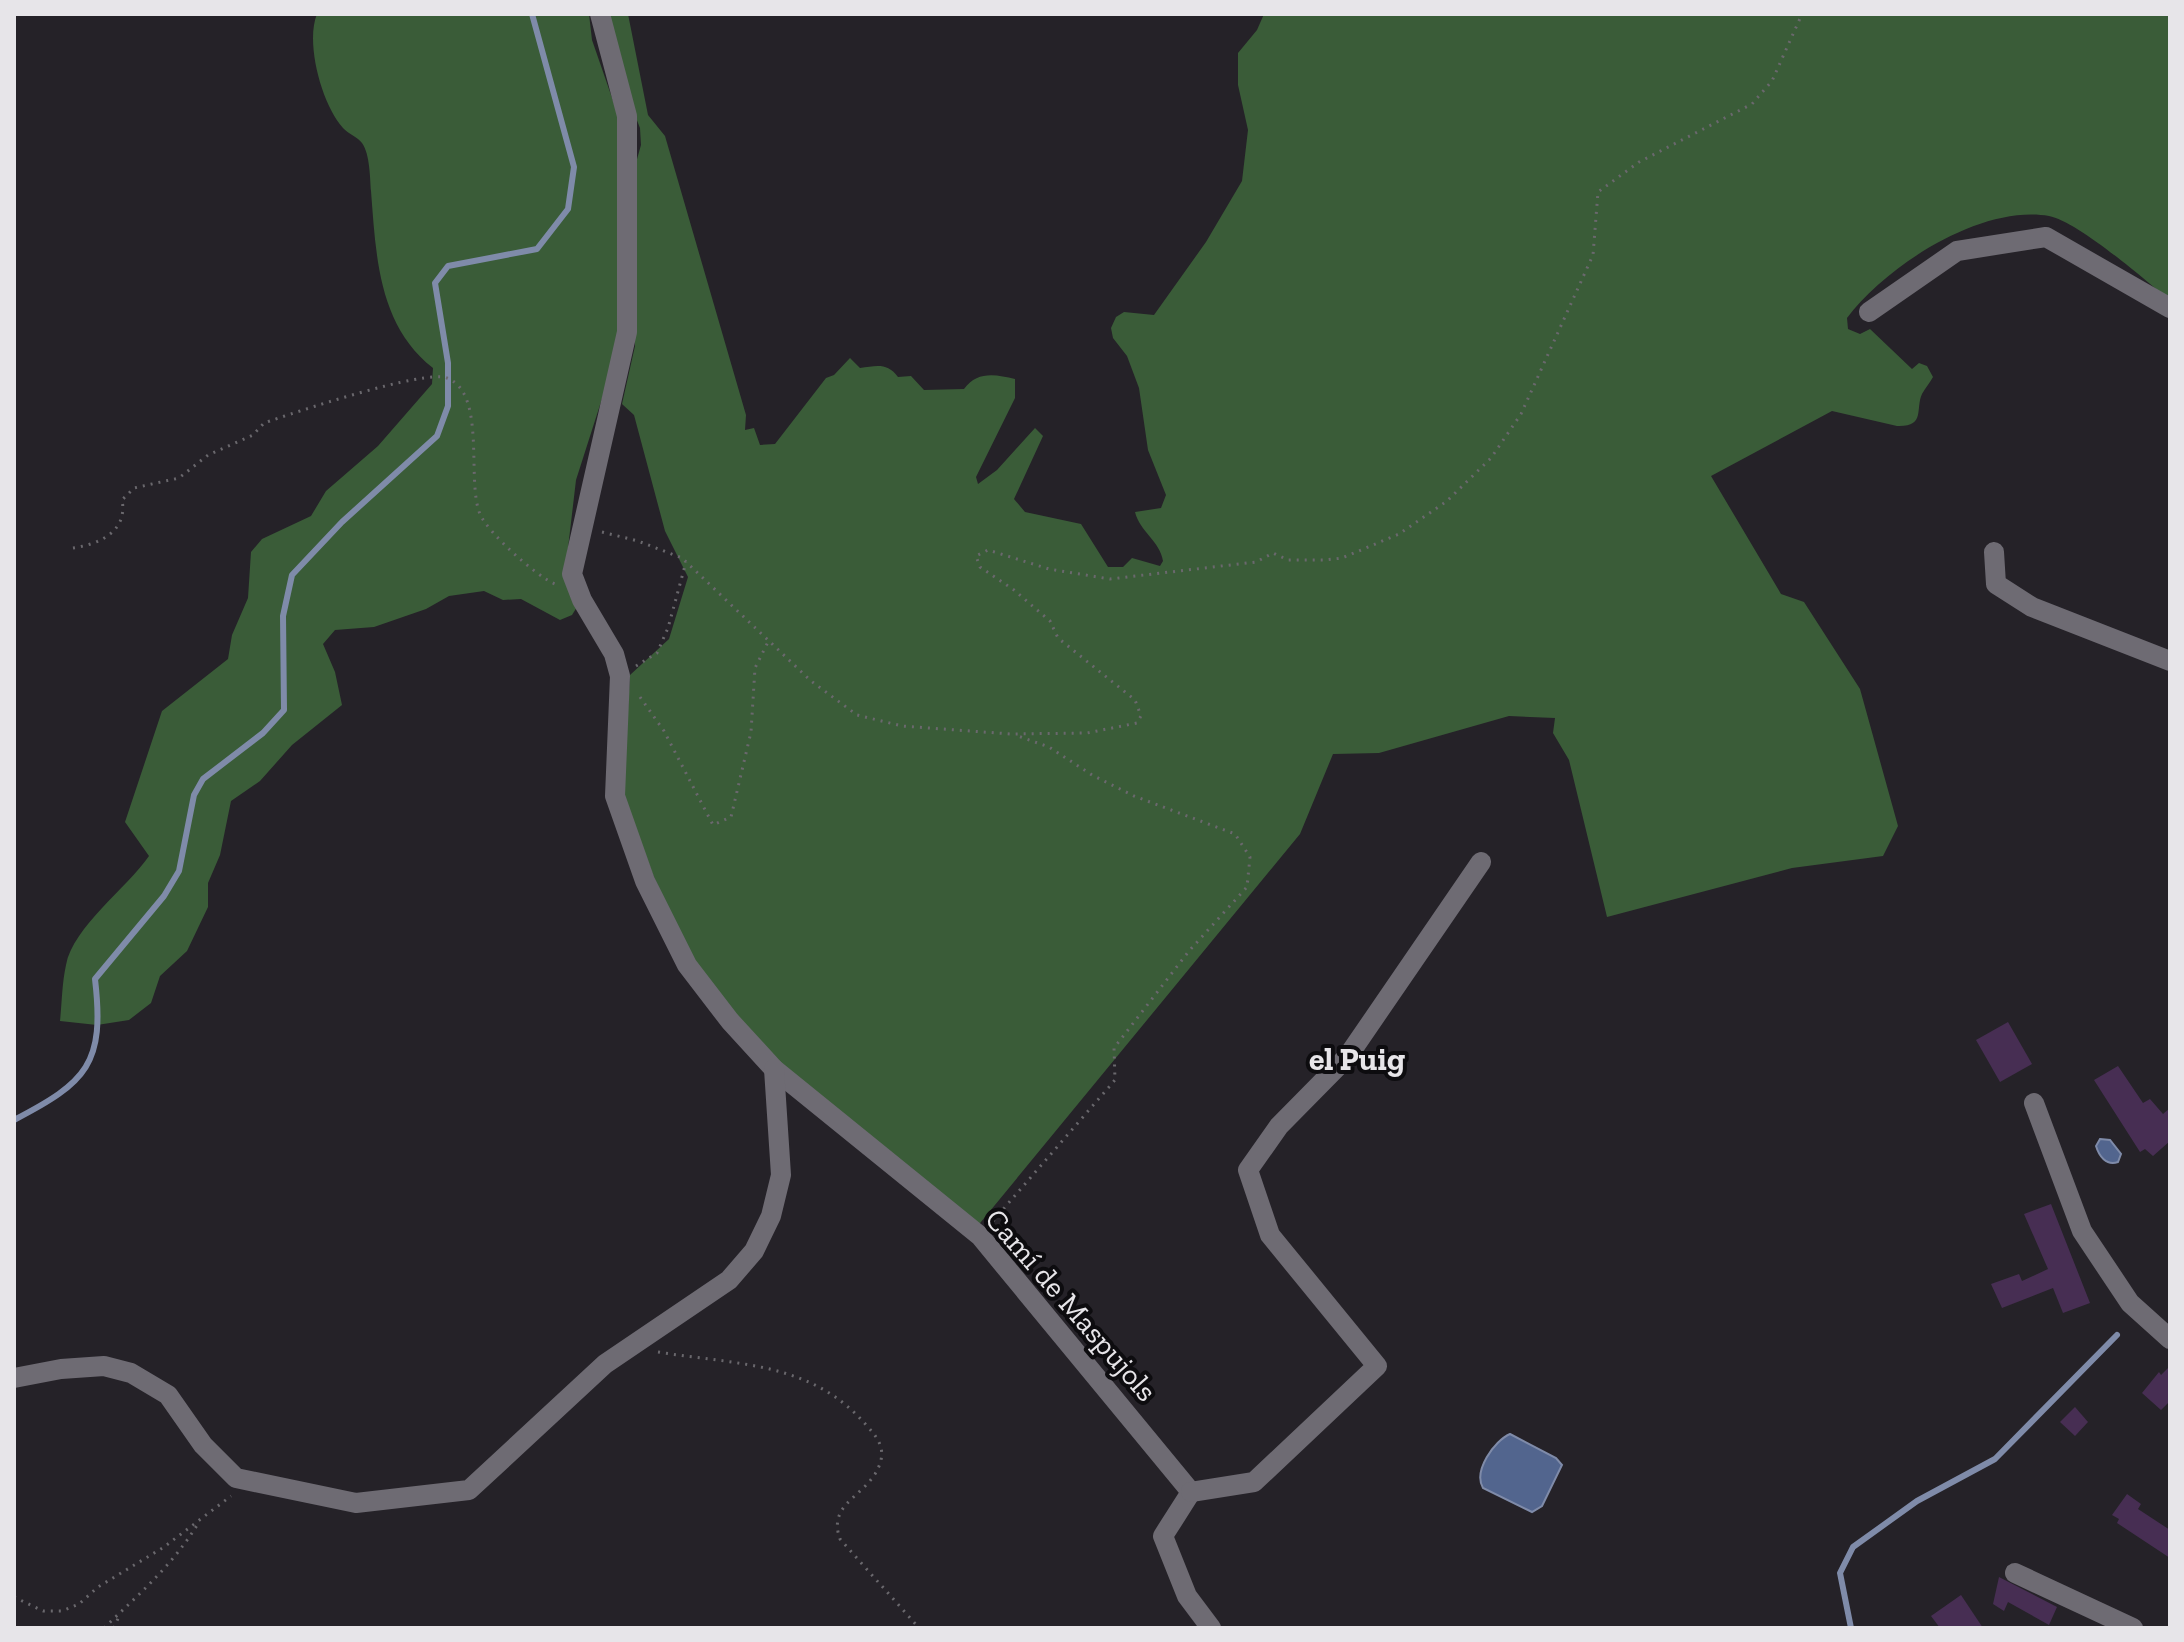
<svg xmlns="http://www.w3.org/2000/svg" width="2184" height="1642" viewBox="0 0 2184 1642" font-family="'Zilla Slab',serif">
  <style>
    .forest { fill: #3a5c38 }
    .water { fill: #52658e; stroke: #7f8ba9; stroke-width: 2 }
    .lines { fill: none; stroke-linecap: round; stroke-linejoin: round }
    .stream { stroke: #7f8ba9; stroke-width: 6 }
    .building { fill: #472e53 }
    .path { stroke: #6a686d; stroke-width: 3; stroke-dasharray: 2 6; stroke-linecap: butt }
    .minor { stroke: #6e6b73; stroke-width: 20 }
    .labels { text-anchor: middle; stroke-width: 8; stroke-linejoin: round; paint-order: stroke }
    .street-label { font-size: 30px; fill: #e7e5e9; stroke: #0d0c0f }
    .neighbourhood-label { font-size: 32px; font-weight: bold; fill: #e7e5e9; stroke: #0d0c0f }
  </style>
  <rect width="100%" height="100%" fill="#252228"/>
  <g class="forest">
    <path d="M317 14H589L592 40 619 118 618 330 607 383 576 480 566 565 577 607 572 615 560 620 521 599 503 600 484 591 449 596 426 609 374 627 335 630 323 644 335 672 342 705 292 745 260 781 231 801 220 855 208 883V907L187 951 160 976 151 1003 129 1020 97 1025 60 1021C62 1002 62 983 66 965 73 927 127 888 149 856L125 822 162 711 228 659 232 635 248 598 251 552 262 539 311 516 326 491 378 446 432 384 433 368C378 325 376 255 371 191 370 178 370 154 362 143 358 137 348 134 343 128 322 105 305 43 317 14Z"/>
    <path d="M603 14H628L648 115 665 136 746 415 745 430 754 428 760 445 775 444 826 378 834 375 850 358 860 368C876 366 887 362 898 377L911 376 924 390 964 389C977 371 995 374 1015 379V398L976 477 978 484 997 470 1035 428 1043 436 1014 499 1025 512 1081 524 1108 567H1123L1132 558 1160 566 1163 561C1160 541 1140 532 1135 512L1161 508 1166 495 1148 450 1139 388 1127 356 1113 338 1111 328 1116 317 1124 312 1154 315 1206 242 1242 181 1248 130 1238 85V53L1257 30 1264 14H2170V301C2147 281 2077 221 2049 216 1981 204 1886 266 1847 318L1848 329 1860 334 1870 329 1912 369 1919 363 1927 366 1933 377C1930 383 1925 388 1922 394 1915 409 1926 427 1897 426L1832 411 1711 476 1781 594 1804 602 1860 689 1898 826 1883 856 1792 868 1607 917 1569 760 1553 733 1555 718 1509 716 1379 753 1333 754 1300 834 976 1228 768 1054 692 959 653 875 623 794 630 675 669 639 688 577 665 531 634 415 622 404 635 346 630 184 641 145 640 128 619 75Z"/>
  </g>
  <g class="water">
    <path d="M2100 1139 2110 1140 2121 1154 2118 1162C2106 1166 2099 1156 2096 1146Z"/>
    <path d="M1510 1434 1556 1458 1562 1465 1542 1506 1532 1512 1483 1488C1473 1471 1494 1441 1510 1434Z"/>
  </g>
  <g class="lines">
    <g class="stream">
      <path d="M14 1120C87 1082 105 1064 95 979L164 896 179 871 194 795 203 779 263 733 284 710 283 616 292 575 342 522 437 436 448 406V363L435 283 448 266 537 249 568 209 574 167 532 14"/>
      <path d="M1851 1628 1840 1573 1853 1547 1917 1501 1995 1459 2117 1335"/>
    </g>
  </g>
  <g class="building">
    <path d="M2008 1022 2032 1064 2000 1082 1976 1040Z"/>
    <path d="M2118 1066 2143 1103 2150 1099 2163 1114 2170 1108V1141L2153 1156 2145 1149 2140 1152 2094 1080Z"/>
    <path d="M2051 1204 2090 1303 2063 1313 2053 1288 2002 1308 1991 1284 2019 1274 2022 1281 2048 1269 2024 1214Z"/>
    <path d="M2170 1366V1401L2161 1410 2142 1393 2159 1372 2161 1375Z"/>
    <path d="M2075 1407 2088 1422 2075 1436 2060 1422Z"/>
    <path d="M2127 1494 2141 1504 2138 1509 2170 1530V1558L2117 1523 2119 1519 2112 1515Z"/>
    <path d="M1999 1577 2057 1607 2049 1625 2008 1602 2004 1611 1993 1604Z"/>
    <path d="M1961 1595 1983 1628H1940L1931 1616Z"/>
  </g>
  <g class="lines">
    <g class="path">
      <path d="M602 532 638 541 682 558 811 681 857 715 902 726 1011 734 1087 733 1137 723 1141 716 1135 700 1058 638 1050 621 1014 590 980 567 976 556 988 550 1049 569 1110 579 1256 562 1273 553 1288 560H1325L1342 558 1399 534 1447 501 1491 458 1521 414 1593 255 1598 192 1639 162 1752 104 1772 81 1802 14"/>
      <path d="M73 548C100 544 128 531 122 500L134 488 179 478 208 455 253 435 264 423C293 413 424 369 447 378 487 393 466 481 480 514 488 533 536 576 555 584"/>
      <path d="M636 666 657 653 668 628 686 562"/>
      <path d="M640 697 664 731 713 825 731 817 751 732 755 668 768 642"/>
      <path d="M993 1221 1115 1080 1114 1048 1189 951 1247 887 1250 857 1235 834 1134 796 1092 775 1049 747 1015 735"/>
      <path d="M658 1352C737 1365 812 1361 867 1426 882 1442 887 1454 875 1474 860 1498 828 1506 840 1539L919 1628"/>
      <path d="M14 1597 43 1611H62L79 1604 98 1587 164 1547 231 1496"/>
      <path d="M104 1628C139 1594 173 1565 199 1522"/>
      <path d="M114 1628 119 1616"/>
    </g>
    <g class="minor">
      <path d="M600 14 627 116V332L572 574 582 600 614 654 620 676 615 796 645 881 687 965 730 1021 774 1069 980 1236 1191 1492 1163 1536 1187 1596 1211 1628"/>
      <path d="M1869 312 1957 251 2046 237 2170 308"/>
      <path d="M1994 552 1996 584 2032 607 2170 661"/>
      <path d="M2034 1103 2082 1231 2130 1303 2170 1339"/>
      <path d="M14 1378 61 1369 104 1366 131 1373 168 1395 203 1445 236 1478 356 1503 469 1490 605 1364 729 1280 754 1251 771 1216 781 1175 774 1069"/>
      <path d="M1191 1492 1254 1482 1377 1366 1270 1235 1248 1170 1279 1126 1348 1056 1481 862"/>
      <path d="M2015 1573 2133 1628"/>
    </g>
  </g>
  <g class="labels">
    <g class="street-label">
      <text transform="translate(1071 1305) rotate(49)" y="10">Camí de Maspujols</text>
    </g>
    <g class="neighbourhood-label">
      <text x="1357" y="1070">el Puig</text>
    </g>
  </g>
  <rect width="2184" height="1642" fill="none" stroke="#e7e5e9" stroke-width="32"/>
</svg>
